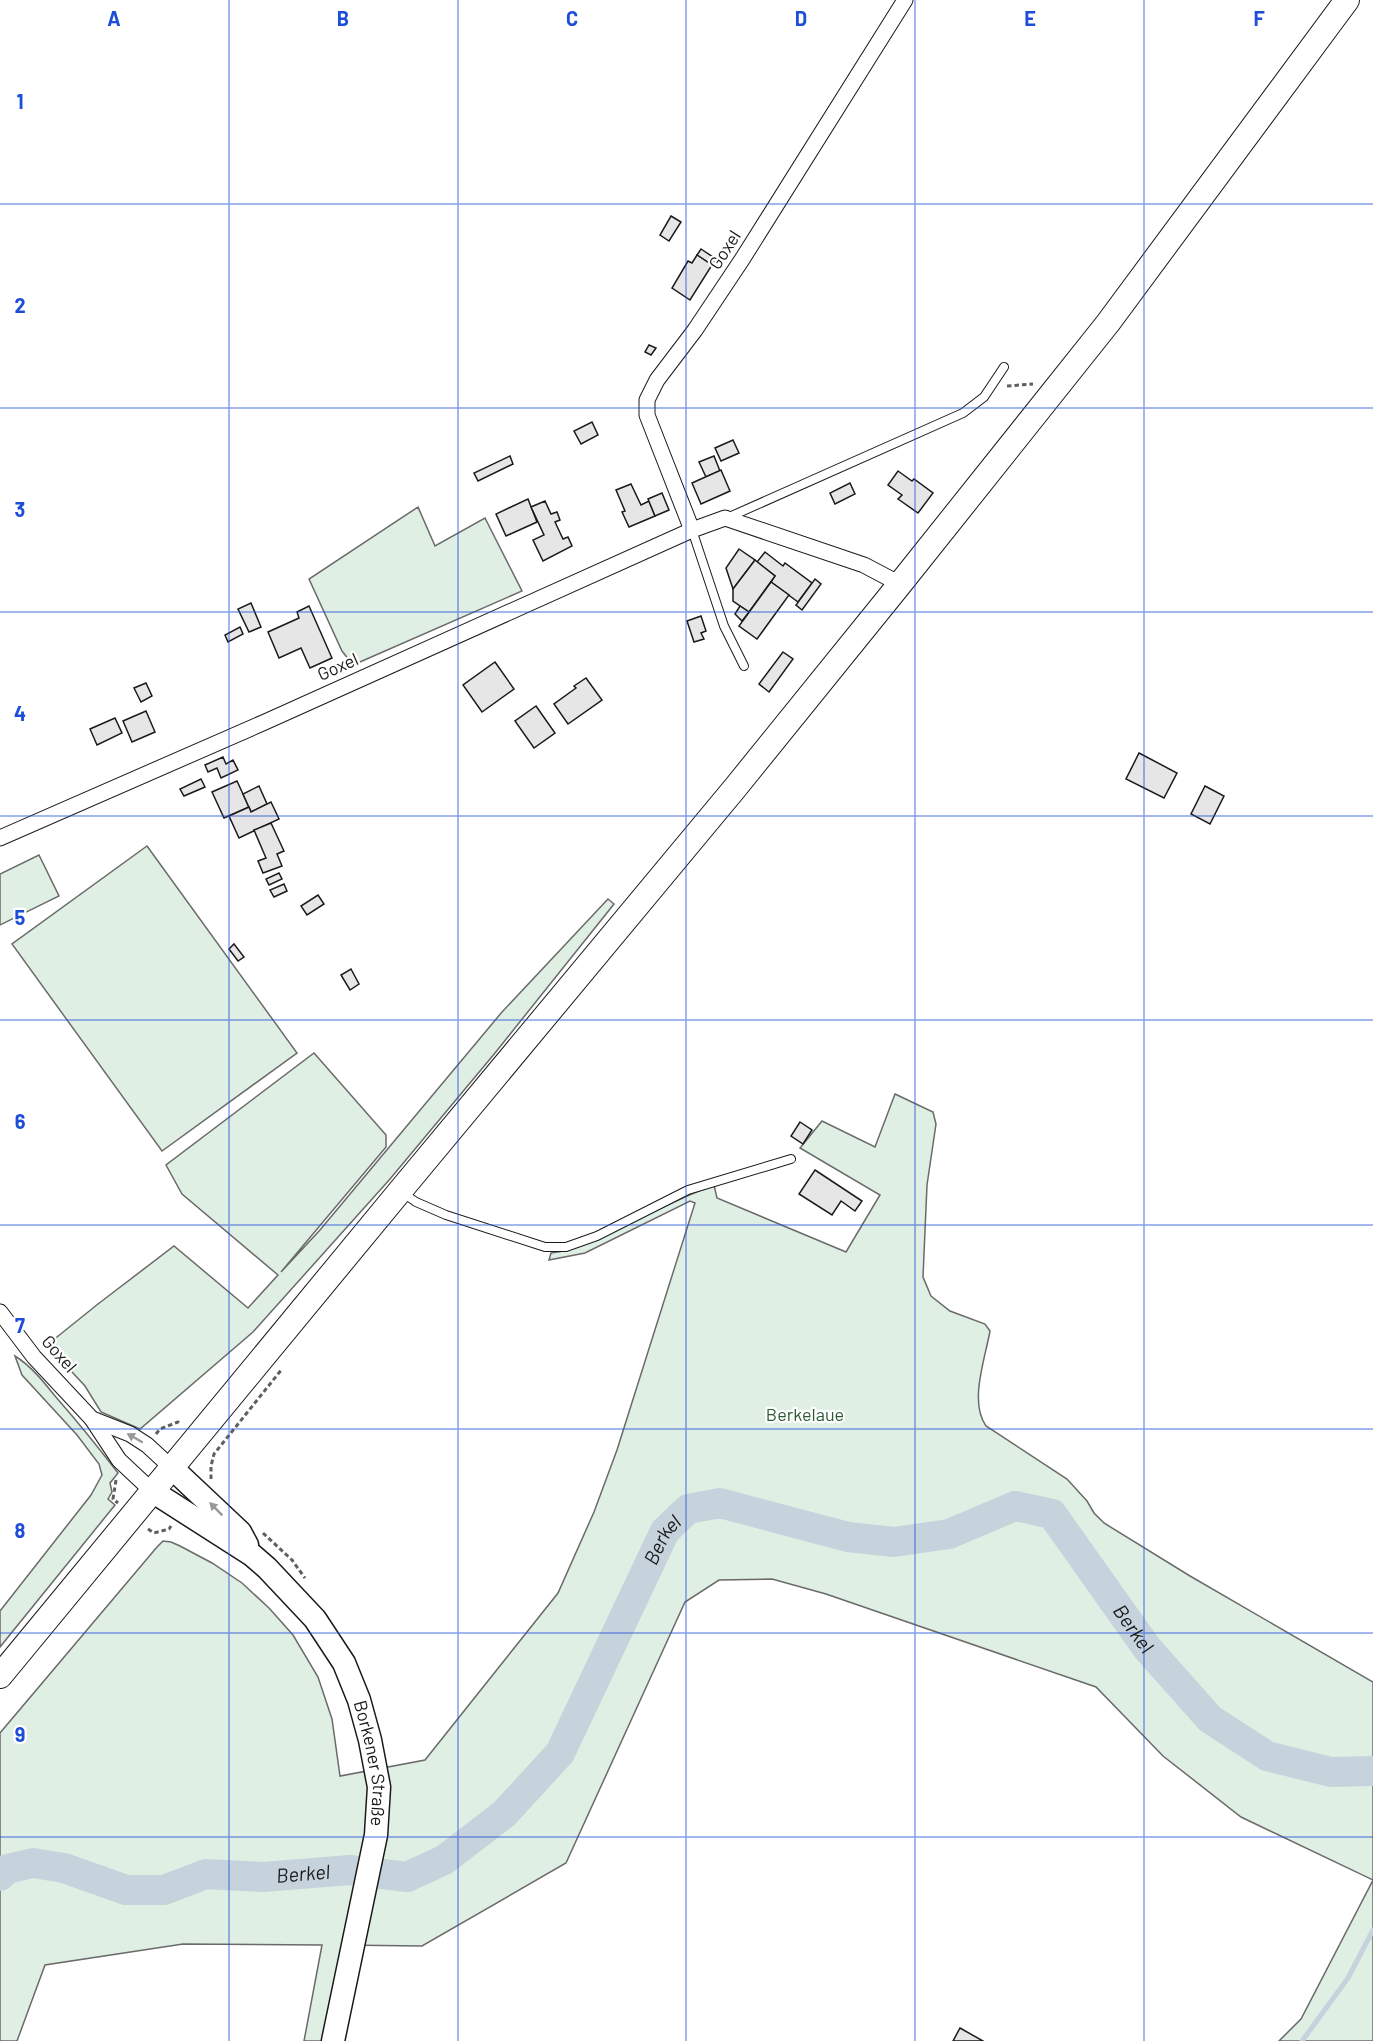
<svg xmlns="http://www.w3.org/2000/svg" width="1373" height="2041" viewBox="0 0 1373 2041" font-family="Barlow,sans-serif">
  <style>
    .green { fill: #e0efe3; stroke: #6a6a6a; stroke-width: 1.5 }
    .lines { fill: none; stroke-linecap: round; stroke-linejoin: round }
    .stream { stroke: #c6d2dc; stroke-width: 5 }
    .river { stroke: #c6d2dc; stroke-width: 30 }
    .building { fill: #e6e6e6; stroke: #1a1a1a; stroke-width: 1.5 }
    .lane-casing { stroke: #1a1a1a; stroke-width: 10 }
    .street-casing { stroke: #1a1a1a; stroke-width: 17 }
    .secondary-casing { stroke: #1a1a1a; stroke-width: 25 }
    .primary-casing { stroke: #1a1a1a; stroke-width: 26 }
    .path { stroke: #5f5f5f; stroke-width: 3; stroke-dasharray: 4.5 3; stroke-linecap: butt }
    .lane { stroke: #fff; stroke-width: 8 }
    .street { stroke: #fff; stroke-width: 15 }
    .secondary { stroke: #fff; stroke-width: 22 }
    .primary { stroke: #fff; stroke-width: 24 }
    .oneway { fill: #989898 }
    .grid { fill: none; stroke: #1d4ed8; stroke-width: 1.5; stroke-opacity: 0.55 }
    .labels { text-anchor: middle; stroke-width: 4.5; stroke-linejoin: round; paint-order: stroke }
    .street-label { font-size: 18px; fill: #1a1a1a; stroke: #fff }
    .park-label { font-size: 18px; fill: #2b5a34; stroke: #fff }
    .water-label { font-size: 20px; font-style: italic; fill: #1a1a1a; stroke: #fff }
    .grid-label { font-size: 20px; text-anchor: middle; font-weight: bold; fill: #1d4ed8; stroke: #fff; stroke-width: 4.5; stroke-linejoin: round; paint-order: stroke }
  </style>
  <rect width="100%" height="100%" fill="#fff"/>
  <g class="green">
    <path d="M418 507 435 546 485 518 522 591 353 665 342 651 309 579Z"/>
    <path d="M147 846 297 1053 162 1151 12 944Z"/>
    <path d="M39 855 59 896 0 925V874Z"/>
    <path d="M608 899 614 904 495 1053 390 1179 253 1332 140 1429 101 1412 85 1386 47 1345 98 1304 174 1246 248 1308 278 1275 182 1194 166 1165 314 1053 386 1135V1147L281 1272 320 1230 502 1012Z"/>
    <path d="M895 1094 933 1112 936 1124 927 1185 923 1277 931 1296 950 1311 985 1324 990 1331C985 1359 969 1402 986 1426L1067 1479 1087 1501 1094 1513 1104 1523 1190 1576 1373 1682V1880L1241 1817 1163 1756 1096 1687 826 1594 772 1579 719 1580 685 1602 566 1863 422 1946 342 1945 322 2041H304L322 1945 183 1944 45 1965 17 2041H0V1733L157 1547 163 1541 171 1542 180 1546 212 1563 242 1583 269 1608 293 1635 318 1677 332 1719 340 1776 425 1760 558 1593 594 1512 617 1450 695 1203 690 1201 585 1253 549 1260 551 1253C579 1250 604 1236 629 1224 657 1210 684 1196 714 1185L717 1198 846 1252 880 1195 800 1148 822 1121 875 1147Z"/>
    <path d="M15 1356C31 1366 43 1381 55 1396 77 1421 98 1447 118 1473L110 1483 112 1492 108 1499 115 1505 0 1647V1611L91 1495 102 1475 99 1464 77 1435 22 1375Z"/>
    <path d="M1373 1880V2041H1279L1301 2019Z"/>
  </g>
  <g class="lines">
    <path class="stream" d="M1302 2041 1348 1978 1373 1930"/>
    <path class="river" id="s1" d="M0 1876 7 1869 33 1863 64 1868 126 1890H164L206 1874 263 1877 350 1870 407 1877 444 1860 504 1814 560 1753 665 1531 688 1509 720 1503 848 1537 894 1542 949 1534 1015 1506 1052 1514 1147 1648 1210 1719 1267 1756 1331 1772 1373 1771"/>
  </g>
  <g class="building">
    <path d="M671 216 681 222 669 241 660 235Z"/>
    <path d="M701 249 716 259 712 265 697 255Z"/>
    <path d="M697 255 712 265 690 300 672 288 688 261 692 263Z"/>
    <path d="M649 345 656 348 651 355 645 352Z"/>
    <path d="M592 422 598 435 581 444 574 431Z"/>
    <path d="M733 440 739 453 721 461 715 448Z"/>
    <path d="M510 456 513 464 478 481 474 473Z"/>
    <path d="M714 456 720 471 706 477 699 462Z"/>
    <path d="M721 470 730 491 701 504 692 483Z"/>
    <path d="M898 471 912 481 914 479 933 493 918 513 898 499 902 495 888 485Z"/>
    <path d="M850 483 855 494 835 504 830 493Z"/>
    <path d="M631 484 641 505 649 501 655 516 629 527 622 512 625 511 616 490Z"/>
    <path d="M662 493 669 510 655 516 648 499Z"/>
    <path d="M528 499 537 522 506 536 496 514Z"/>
    <path d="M545 501 551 514 557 512 560 520 555 522 563 539 568 537 572 546 543 561 533 540 544 535 531 507Z"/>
    <path d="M739 549 755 560 733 589 726 568Z"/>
    <path d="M765 552 783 566 785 563 812 583 798 602 771 582 775 576 757 562Z"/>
    <path d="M755 560 775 576 749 612 733 601V589Z"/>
    <path d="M815 579 821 584 802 610 796 605Z"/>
    <path d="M771 582 789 595 757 639 739 626Z"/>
    <path d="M251 603 261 627 249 632 238 609Z"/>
    <path d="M309 606 332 658 310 668 301 648 279 658 268 632 299 618 297 612Z"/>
    <path d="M740 606 749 612 742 621 735 614Z"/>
    <path d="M701 616 706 631 701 633 704 639 694 642 687 621Z"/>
    <path d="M240 627 243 634 228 642 225 635Z"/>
    <path d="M783 652 793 659 769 692 759 684Z"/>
    <path d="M495 662 514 689 482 712 463 685Z"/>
    <path d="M586 678 602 700 568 724 554 704 576 688 574 686Z"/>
    <path d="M146 683 152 696 141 702 134 688Z"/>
    <path d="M536 706 555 733 534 748 515 721Z"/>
    <path d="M146 711 155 732 132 742 123 721Z"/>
    <path d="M115 718 122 733 97 745 90 729Z"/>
    <path d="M1139 753 1177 773 1164 798 1126 779Z"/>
    <path d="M223 757 226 764 233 760 238 770 221 778 217 768 208 772 205 765Z"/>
    <path d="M201 779 205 787 184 796 180 789Z"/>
    <path d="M237 781 249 807 224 818 212 792Z"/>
    <path d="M259 786 267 804 251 812 243 794Z"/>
    <path d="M1205 786 1224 796 1210 824 1191 814Z"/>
    <path d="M271 802 279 819 239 838 229 816 249 807 251 812Z"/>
    <path d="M271 823 284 851 277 854 282 866 263 873 258 861 266 858 254 830Z"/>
    <path d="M279 873 282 879 269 885 266 879Z"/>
    <path d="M284 884 287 891 274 897 270 890Z"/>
    <path d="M318 895 324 904 307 915 301 906Z"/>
    <path d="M234 944 244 957 238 961 229 949Z"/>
    <path d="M351 969 359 984 350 990 341 975Z"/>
    <path d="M800 1122 812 1130 803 1144 791 1136Z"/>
    <path d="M815 1170 862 1201 855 1211 841 1201 832 1215 799 1194Z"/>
    <path d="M960 2028 983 2041H953Z"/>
  </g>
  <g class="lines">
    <defs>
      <g id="lane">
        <path d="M727 518 963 413 984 397 1004 367"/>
        <path d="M692 530 724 626 744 666"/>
        <path d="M403 1193 416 1202 446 1215 545 1247H566L597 1236 688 1190 791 1159"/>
      </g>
      <g id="street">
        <path d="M692 530 725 518 864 565 900 584"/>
        <path d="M0 838 265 722 692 530 647 415V400L657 380 695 330 743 258 905 0"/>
        <path d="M0 1312 34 1357 92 1419 119 1460 152 1491"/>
        <path d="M92 1419 130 1434 147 1445 172 1468"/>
      </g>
      <g id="secondary">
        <path d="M172 1468 240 1532 247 1545"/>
        <path id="s2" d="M152 1491 252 1555 267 1568 315 1619 344 1663 359 1700 370 1740 379 1787 376 1835 333 2041"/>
      </g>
      <path id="primary" d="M0 1676 400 1191 735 788 900 584 1108 323 1347 0"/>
    </defs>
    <use href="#lane" class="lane-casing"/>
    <use href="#street" class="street-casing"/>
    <use href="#secondary" class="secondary-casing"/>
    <use href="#primary" class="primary-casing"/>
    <g class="path">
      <path d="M1007 386 1033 384"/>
      <path d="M156 1434 160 1429 178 1422 181 1425"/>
      <path d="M211 1479V1466L214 1454 282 1369"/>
      <path d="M116 1480 113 1499 118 1503"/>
      <path d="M148 1529 154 1533 169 1529 171 1526"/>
      <path d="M263 1533 292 1560 305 1578"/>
    </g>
    <use href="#lane" class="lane"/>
    <use href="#street" class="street"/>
    <use href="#secondary" class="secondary"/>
    <use href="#primary" class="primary"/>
  </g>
  <defs><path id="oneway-solid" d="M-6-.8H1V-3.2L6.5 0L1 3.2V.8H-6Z" transform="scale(1.5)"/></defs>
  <g class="oneway">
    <use href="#oneway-solid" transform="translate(135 1438) rotate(-150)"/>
    <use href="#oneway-solid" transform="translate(216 1509) rotate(-135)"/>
  </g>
  <path class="grid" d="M229 0V2041M458 0V2041M686 0V2041M915 0V2041M1144 0V2041M0 204H1373M0 408H1373M0 612H1373M0 816H1373M0 1020H1373M0 1225H1373M0 1429H1373M0 1633H1373M0 1837H1373"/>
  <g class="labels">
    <g class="street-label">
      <text transform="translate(725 250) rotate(-57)" y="6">Goxel</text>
      <text transform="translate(338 667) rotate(-24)" y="6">Goxel</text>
      <text transform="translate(59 1354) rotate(49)" y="6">Goxel</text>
      <text dy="6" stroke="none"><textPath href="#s2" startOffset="366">Borkener Straße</textPath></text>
    </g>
    <g class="park-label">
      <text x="805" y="1421">Berkelaue</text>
    </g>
    <g class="water-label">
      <text dy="7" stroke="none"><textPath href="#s1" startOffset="854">Berkel</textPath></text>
      <text dy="7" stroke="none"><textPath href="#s1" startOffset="1412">Berkel</textPath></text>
      <text dy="7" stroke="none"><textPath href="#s1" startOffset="314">Berkel</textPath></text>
    </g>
  </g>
  <g class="grid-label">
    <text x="114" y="26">A</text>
    <text x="343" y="26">B</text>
    <text x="572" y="26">C</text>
    <text x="801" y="26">D</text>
    <text x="1030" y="26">E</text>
    <text x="1259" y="26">F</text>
    <text x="20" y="109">1</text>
    <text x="20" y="313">2</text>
    <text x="20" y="517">3</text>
    <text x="20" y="721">4</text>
    <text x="20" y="925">5</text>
    <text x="20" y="1129">6</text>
    <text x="20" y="1333">7</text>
    <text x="20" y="1538">8</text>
    <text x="20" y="1742">9</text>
  </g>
</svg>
